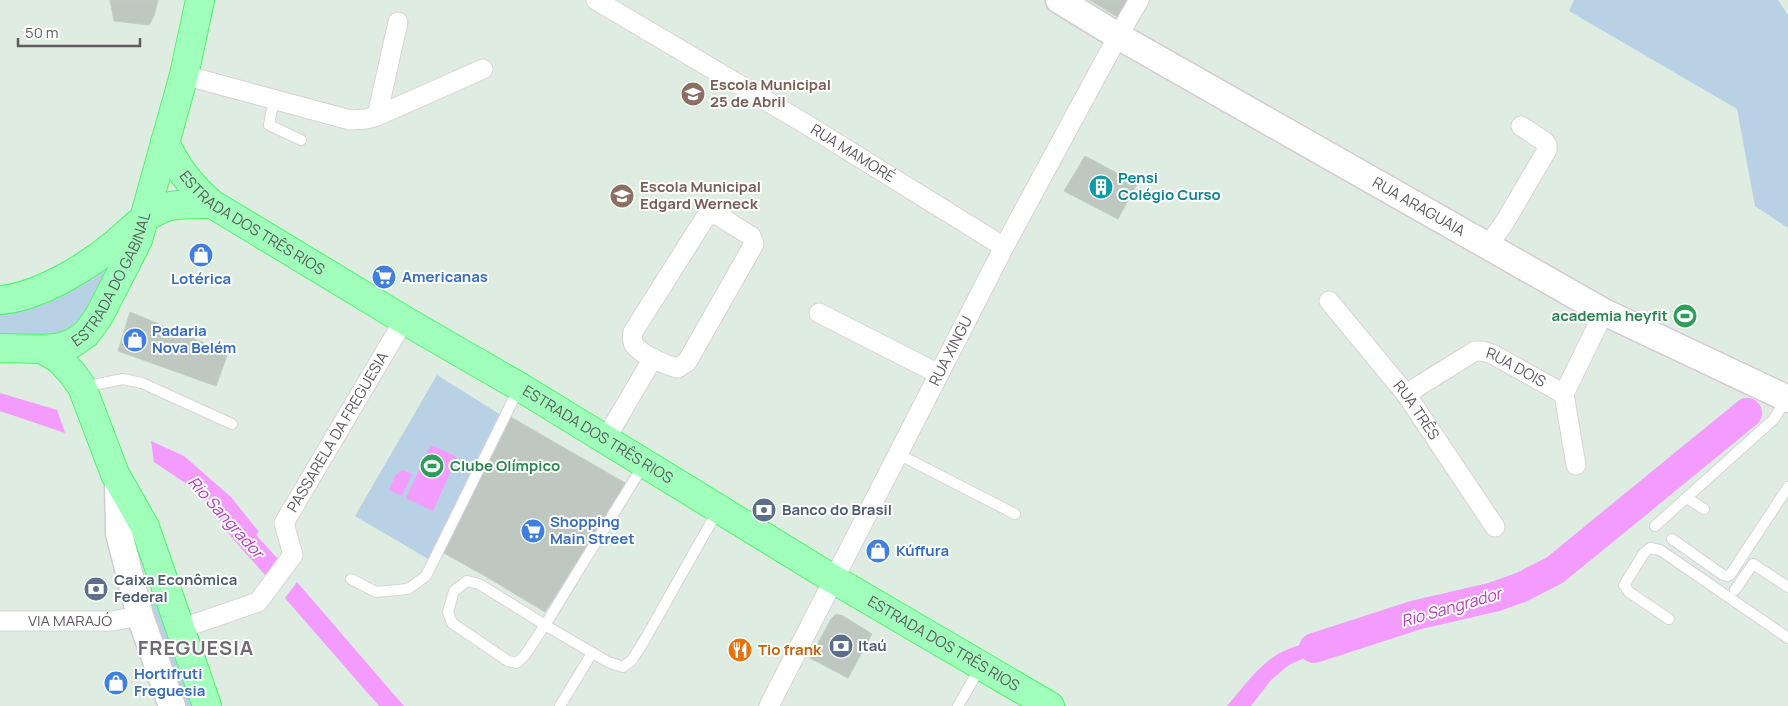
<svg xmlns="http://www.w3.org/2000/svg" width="1788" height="706" viewBox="0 0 1788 706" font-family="Manrope,sans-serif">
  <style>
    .green { fill: #b9d1e5 }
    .water { fill: #f39bff }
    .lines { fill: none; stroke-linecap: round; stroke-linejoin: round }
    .river { stroke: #f39bff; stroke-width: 30 }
    .building { fill: #bec8c0; stroke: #bdd0c0 }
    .lane-casing { stroke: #d9d2d9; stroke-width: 12 }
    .street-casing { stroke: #d9d2d9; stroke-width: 21 }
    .secondary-casing { stroke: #d4cad3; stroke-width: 29 }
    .primary-casing { stroke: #4ef56a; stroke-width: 30 }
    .lane { stroke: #fff; stroke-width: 10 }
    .street { stroke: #fff; stroke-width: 19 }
    .secondary { stroke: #fff; stroke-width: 26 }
    .primary { stroke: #a0ffbb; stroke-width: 28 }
    .labels { text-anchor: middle; stroke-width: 4; stroke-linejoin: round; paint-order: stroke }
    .education-label { font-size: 15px; font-weight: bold; fill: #785e54; stroke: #fff; text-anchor: start }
    .street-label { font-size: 15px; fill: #615861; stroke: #fff }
    .culture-label { font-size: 15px; font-weight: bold; fill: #0d838f; stroke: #fff; text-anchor: start }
    .shop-label { font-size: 15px; font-weight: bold; fill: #366cbe; stroke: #fff; text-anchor: start }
    .leisure-label { font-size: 15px; font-weight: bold; fill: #27864d; stroke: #fff; text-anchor: end }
    .service-label { font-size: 15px; font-weight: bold; fill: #4e5e75; stroke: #fff; text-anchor: start }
    .food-label { font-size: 15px; font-weight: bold; fill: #c56008; stroke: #fff; text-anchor: start }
    .water-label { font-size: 16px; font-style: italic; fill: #b739bc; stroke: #fff }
    .district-label { font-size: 20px; font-weight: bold; letter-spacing: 1px; fill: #726973; stroke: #fff }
  </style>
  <rect width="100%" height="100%" fill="#deece2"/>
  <g class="green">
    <path d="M1574 0H1778L1788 15V228L1755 206 1737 109 1569 11Z"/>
    <path d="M122 249 81 318 64 333 43 339 0 338V309Z"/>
    <path d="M437 375 501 415 435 563 355 516Z"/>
    <path d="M153 591 196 706H182L149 605 148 594Z"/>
  </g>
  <g class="water">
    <path d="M0 393 57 410 65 433 0 411Z"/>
    <path d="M151 441 184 456 231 497 259 532 256 535 278 559 266 576 233 539 204 500 191 487 154 462Z"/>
    <path d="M431 445 457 457 433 511 406 498Z"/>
    <path d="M402 470 412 474 402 496 389 490 395 476Z"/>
    <path d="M297 582 396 697 404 706H379L285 598Z"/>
    <path d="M1352 636 1289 665 1271 680 1251 706H1227C1240 691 1252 674 1267 662 1290 642 1324 640 1352 636Z"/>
  </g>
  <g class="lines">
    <path class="river" d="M1314 648 1416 615 1494 597 1522 587 1555 570 1747 413"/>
  </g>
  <g class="building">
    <path d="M110 0H158L154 16 149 25 114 21Z"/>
    <path d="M1090 0H1130L1119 18Z"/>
    <path d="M1085 156 1137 184 1118 219 1064 191Z"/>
    <path d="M130 312 228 353 216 386 118 351Z"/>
    <path d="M507 415 627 484 545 612 487 577 442 552Z"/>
    <path d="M836 614 843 616 872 634 848 678 810 658 831 619Z"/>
  </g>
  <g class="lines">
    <defs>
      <g id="lane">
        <path d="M274 99 269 125 301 140"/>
        <path d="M83 387 123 379 142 383 232 424"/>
        <path d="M898 454 1015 514"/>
        <path d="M644 464 545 625 525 655 517 663 508 661 452 623 448 612 454 591 467 581 479 584 550 628 608 662 623 667 632 660 644 641 718 510"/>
        <path d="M1687 498 1704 509"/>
        <path d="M1655 526 1774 419 1786 399"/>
        <path d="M1672 539 1723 575 1727 576 1730 575 1788 487"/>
        <path d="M351 579 376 592 408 589 426 576 519 388"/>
        <path d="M1735 590 1753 564 1788 587"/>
        <path d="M1669 619 1629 592 1624 585 1644 553 1650 548 1660 550 1788 638"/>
        <path d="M560 706 592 653"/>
        <path d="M958 706 981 666"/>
      </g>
      <g id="street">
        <path id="s1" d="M596 0 804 123 1004 247"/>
        <path d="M184 75 350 120 366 119 377 116 483 69"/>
        <path d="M377 116 398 22"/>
        <path d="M709 215H718L733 225 751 236 754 244 687 362 677 368C666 365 644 356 636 347 632 343 632 337 633 332L705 218Z"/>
        <path d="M1488 246 1506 220 1547 150V145L1545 142 1521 126"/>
        <path id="s2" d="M1329 301 1406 394 1495 527"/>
        <path d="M819 313 939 374"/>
        <path id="s3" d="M1406 394 1475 351H1482L1492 354 1564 394 1576 465"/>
        <path d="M1564 394 1604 312"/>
        <path d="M605 440 653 358"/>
        <path id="s4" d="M0 621H112L140 616"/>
        <path id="s5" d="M180 629 258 602 293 555 284 523 404 320"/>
        <path id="s6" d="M769 706 1004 247 1118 36 1139 0"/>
      </g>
      <g id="secondary">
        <path id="s7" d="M1059 0 1118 36 1604 312 1788 399"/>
        <path d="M118 481 119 533 140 616 172 706"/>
      </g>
      <g id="primary">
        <path id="s8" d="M165 142C177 168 190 185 212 204L404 320 520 387 833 579 1050 706"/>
        <path d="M0 300C39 297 87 267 116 243 132 229 146 214 166 207 180 203 197 204 212 204"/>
        <path id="s9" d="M0 348 42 349 58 348 73 343 86 334 99 316 138 240 184 75 200 0"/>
        <path d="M42 349 59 359 72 373 82 387 115 474 145 527 207 706"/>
      </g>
    </defs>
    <use href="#lane" class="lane-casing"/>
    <use href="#street" class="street-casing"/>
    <use href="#secondary" class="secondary-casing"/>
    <use href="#primary" class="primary-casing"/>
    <use href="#lane" class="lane"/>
    <use href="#street" class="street"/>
    <use href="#secondary" class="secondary"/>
    <use href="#primary" class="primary"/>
  </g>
  <defs>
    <symbol id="school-disc" viewBox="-11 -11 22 22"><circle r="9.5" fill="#8d6e63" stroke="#fff"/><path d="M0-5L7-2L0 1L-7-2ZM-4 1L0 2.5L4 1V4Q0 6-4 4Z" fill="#fff"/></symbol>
    <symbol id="building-disc" viewBox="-11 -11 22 22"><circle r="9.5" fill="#0f9aa8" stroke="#fff"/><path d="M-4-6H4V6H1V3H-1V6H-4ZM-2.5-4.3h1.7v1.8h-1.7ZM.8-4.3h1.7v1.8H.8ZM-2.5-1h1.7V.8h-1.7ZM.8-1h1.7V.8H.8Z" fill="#fff"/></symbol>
    <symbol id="shop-disc" viewBox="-11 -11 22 22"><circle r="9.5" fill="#3f7fe0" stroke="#fff"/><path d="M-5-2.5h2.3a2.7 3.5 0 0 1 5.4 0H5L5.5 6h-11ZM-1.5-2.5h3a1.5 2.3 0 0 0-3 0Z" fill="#fff"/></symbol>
    <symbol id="supermarket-disc" viewBox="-11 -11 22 22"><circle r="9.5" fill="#3f7fe0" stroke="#fff"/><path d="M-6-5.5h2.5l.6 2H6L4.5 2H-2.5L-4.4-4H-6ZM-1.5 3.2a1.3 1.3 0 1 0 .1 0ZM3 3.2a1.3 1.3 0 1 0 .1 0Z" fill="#fff"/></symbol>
    <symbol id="stadium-disc" viewBox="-11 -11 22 22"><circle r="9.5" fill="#2e9e5b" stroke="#fff"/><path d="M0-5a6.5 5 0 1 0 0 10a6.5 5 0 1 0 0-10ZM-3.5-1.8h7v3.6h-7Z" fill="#fff"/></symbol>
    <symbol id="bank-disc" viewBox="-11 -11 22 22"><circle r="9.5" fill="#5c6f8a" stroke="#fff"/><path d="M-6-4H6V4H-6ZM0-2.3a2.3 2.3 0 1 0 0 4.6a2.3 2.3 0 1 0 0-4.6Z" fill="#fff"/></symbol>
    <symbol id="restaurant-disc" viewBox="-11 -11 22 22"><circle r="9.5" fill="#e8710a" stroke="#fff"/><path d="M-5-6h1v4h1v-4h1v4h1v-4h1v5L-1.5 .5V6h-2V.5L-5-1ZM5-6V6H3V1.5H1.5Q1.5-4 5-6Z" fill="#fff"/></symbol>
  </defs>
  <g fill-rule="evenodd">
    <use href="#school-disc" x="679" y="80" width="28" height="28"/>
    <use href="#building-disc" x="1087" y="173" width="28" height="28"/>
    <use href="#school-disc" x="608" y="182" width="28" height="28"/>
    <use href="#shop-disc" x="187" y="241" width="28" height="28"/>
    <use href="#supermarket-disc" x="370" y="263" width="28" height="28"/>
    <use href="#stadium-disc" x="1671" y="302" width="28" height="28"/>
    <use href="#shop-disc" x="121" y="326" width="28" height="28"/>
    <use href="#stadium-disc" x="418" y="452" width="28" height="28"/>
    <use href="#bank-disc" x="750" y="496" width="28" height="28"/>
    <use href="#supermarket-disc" x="519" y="517" width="28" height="28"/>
    <use href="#shop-disc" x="864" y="537" width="28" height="28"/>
    <use href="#bank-disc" x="82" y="575" width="28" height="28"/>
    <use href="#bank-disc" x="827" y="632" width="28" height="28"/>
    <use href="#restaurant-disc" x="726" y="636" width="28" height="28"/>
    <use href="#shop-disc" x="102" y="669" width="28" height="28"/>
  </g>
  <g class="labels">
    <g class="education-label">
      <text x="710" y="90">Escola Municipal<tspan x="710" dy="17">25 de Abril</tspan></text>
      <text x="640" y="192">Escola Municipal<tspan x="640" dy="17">Edgard Werneck</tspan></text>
    </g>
    <g class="street-label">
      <text dy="5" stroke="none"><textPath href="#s1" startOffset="299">RUA MAMORÉ</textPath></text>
      <text dy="5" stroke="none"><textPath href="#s7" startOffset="415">RUA ARAGUAIA</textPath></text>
      <text dy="5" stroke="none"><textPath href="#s8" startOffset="122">ESTRADA DOS TRÊS RIOS</textPath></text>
      <text dy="5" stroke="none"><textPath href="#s9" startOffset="150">ESTRADA DO GABINAL</textPath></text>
      <text dy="5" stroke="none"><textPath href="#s6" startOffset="399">RUA XINGU</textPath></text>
      <text dy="5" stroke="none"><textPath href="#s3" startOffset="126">RUA DOIS</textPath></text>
      <text dy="5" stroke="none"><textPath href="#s2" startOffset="140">RUA TRÊS</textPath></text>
      <text dy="5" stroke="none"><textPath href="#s5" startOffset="280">PASSARELA DA FREGUESIA</textPath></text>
      <text dy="5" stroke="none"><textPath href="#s8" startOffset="528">ESTRADA DOS TRÊS RIOS</textPath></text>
      <text dy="5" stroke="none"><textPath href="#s4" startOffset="70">VIA MARAJÓ</textPath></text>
      <text dy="5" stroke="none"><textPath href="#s8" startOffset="932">ESTRADA DOS TRÊS RIOS</textPath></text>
    </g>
    <g class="culture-label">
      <text x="1118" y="183">Pensi<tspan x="1118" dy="17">Colégio Curso</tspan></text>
    </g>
    <g class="shop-label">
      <text x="402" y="282">Americanas</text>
      <text x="201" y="284" text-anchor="middle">Lotérica</text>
      <text x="152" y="336">Padaria<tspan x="152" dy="17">Nova Belém</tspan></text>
      <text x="550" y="527">Shopping<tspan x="550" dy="17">Main Street</tspan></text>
      <text x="896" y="556">Kúffura</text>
      <text x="134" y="679">Hortifruti<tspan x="134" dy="17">Freguesia</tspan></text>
    </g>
    <g class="leisure-label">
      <text x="1668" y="321">academia heyfit</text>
      <text x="450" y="471" text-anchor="start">Clube Olímpico</text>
    </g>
    <g class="service-label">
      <text x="782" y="515">Banco do Brasil</text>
      <text x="114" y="585">Caixa Econômica<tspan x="114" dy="17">Federal</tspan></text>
      <text x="858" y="651">Itaú</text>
    </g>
    <g class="food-label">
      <text x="758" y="655">Tio frank</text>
    </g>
    <g class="water-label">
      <text transform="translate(226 517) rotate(48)" y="6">Rio Sangrador</text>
      <text transform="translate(1451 607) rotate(-16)" y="6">Rio Sangrador</text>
    </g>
    <g class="district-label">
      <text x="196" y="655">FREGUESIA</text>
    </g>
  </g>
  <path d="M18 38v8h122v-8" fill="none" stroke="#615861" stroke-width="2.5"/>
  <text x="25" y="38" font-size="15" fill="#615861" stroke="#ffffff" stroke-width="4" paint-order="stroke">50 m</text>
</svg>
